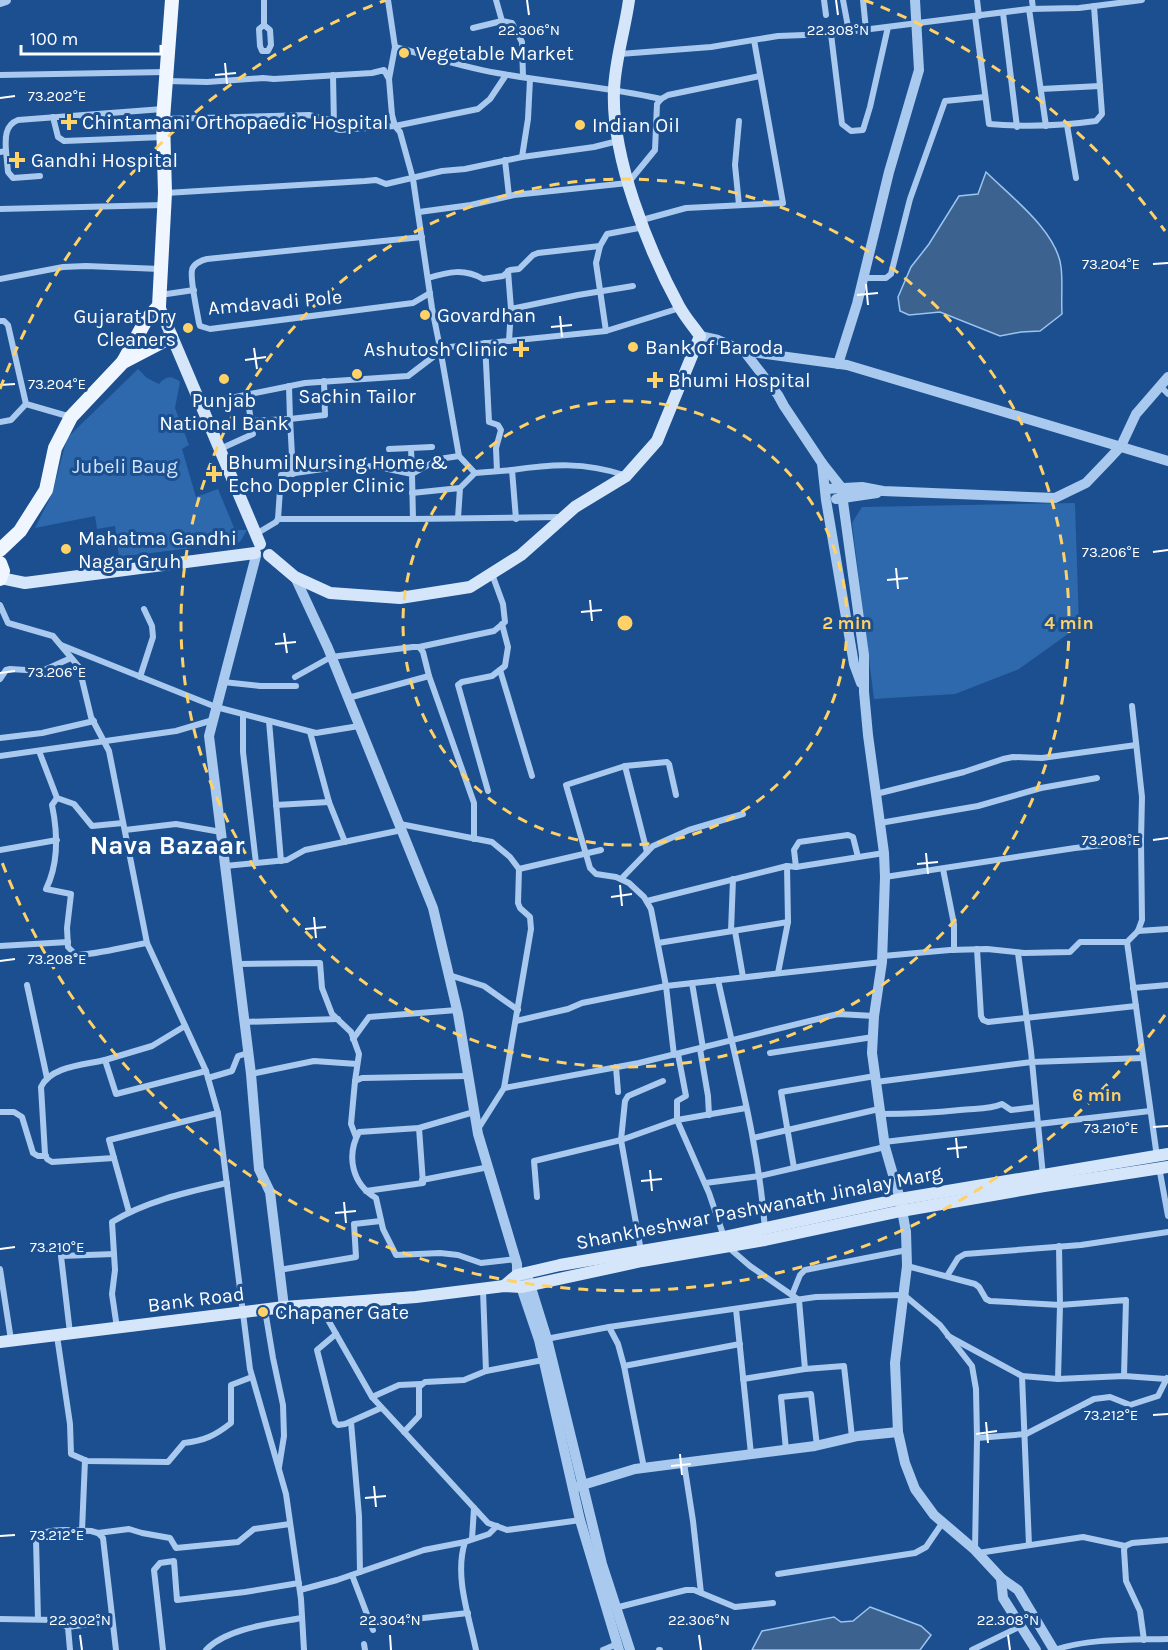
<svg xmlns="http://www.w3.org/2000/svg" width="1168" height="1650" viewBox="0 0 1168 1650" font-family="Karla,sans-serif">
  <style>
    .green { fill: #2e69ad }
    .water { fill: #3c6290; stroke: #9cc4f0; stroke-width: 1.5 }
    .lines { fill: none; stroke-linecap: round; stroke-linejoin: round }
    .minor { stroke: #a9c9ee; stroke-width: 6 }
    .tertiary { stroke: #a9c9ee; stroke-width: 10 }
    .secondary { stroke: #d6e6fa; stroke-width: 12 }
    .primary { stroke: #f0f6ff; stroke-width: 14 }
    .ticks { fill: none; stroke: #fff; stroke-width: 2 }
    .ring { fill: none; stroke: #ffd166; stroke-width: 3; stroke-dasharray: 10 8 }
    .poi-dot { fill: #ffd166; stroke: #1b4f8f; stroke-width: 2 }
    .labels { text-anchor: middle; stroke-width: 6; stroke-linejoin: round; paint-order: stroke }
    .poi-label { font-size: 20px; fill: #fff; stroke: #1b4f8f; text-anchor: start }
    .street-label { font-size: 20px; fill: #fff; stroke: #1b4f8f }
    .park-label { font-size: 20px; fill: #cfe3fa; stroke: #1b4f8f }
    .district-label { font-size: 26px; font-weight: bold; fill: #fff; stroke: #1b4f8f }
    .ticks-label { font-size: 15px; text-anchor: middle; fill: #fff; stroke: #1b4f8f; stroke-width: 6; stroke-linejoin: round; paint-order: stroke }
    .centre { fill: #ffd166; stroke: #1b4f8f; stroke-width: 3 }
    .ring-label { font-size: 18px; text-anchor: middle; font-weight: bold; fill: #ffd166; stroke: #1b4f8f; stroke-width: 6; stroke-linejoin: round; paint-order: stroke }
  </style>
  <rect width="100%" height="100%" fill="#1b4f8f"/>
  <g class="green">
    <path d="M138 369 147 378 159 384C166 376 171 375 180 382L175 408 189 445 182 449 196 497 218 489 235 530H247L240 542 119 557 115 526 97 529 95 516 35 528 52 494 67 438Z"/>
    <path d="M1075 503 1079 626 1019 669 955 694 874 699 852 523 862 507Z"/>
  </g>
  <g class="water">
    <path d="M986 172C1010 196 1057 231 1061 267 1063 282 1061 298 1062 314L1040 331 1021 332 1000 336 940 312 909 315 900 311 898 297 911 267 929 244 959 196 978 194Z"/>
    <path d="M870 1607 921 1626 931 1635 920 1650H752L762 1631 834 1617 841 1622 853 1621Z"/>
  </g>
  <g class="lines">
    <g class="minor">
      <path d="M264 0V25L259 29 260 46 262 51H268L271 45 270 30 264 25"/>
      <path d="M388 0 395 47 389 79 392 115 395 126 400 132 413 179 432 308 440 348 606 331 680 308"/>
      <path d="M496 0 502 21 512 23 522 42 523 77"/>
      <path d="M824 0 826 15"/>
      <path d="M843 0 849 32"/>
      <path d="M863 0 866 30"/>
      <path d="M977 0 979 16"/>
      <path d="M1032 0 1033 9"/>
      <path d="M1029 9 1046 126"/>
      <path d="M1003 13 1017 127"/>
      <path d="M975 16 989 124C1025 127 1060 126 1096 121L1102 114 1094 6"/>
      <path d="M473 28 502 21"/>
      <path d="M831 34 842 124 851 131 863 130 870 107 888 27"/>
      <path d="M395 47C429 56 463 67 497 73 552 83 607 87 661 99"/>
      <path d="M620 54 711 47 778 36 831 34 1029 9 1079 8 1142 0"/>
      <path d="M0 75 166 72"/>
      <path d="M333 75 334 125"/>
      <path d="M166 81 207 82 263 78 274 79 372 73 384 70 389 79"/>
      <path d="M1041 89 1100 86"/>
      <path d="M53 117 58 137 64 141 163 137"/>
      <path d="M163 119 309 115 330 120 336 129 340 130 395 126 478 109 490 99 506 75"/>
      <path d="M739 121 735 165 739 205"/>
      <path d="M1067 125 1076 178"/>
      <path d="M6 151 8 172 13 178 40 176"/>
      <path d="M0 152 6 151C5 138 5 125 18 120L163 109"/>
      <path d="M522 157 594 147 618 141"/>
      <path d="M505 160 509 196"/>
      <path d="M166 193 365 181 376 180 386 184 442 171 465 169 522 157 528 119 530 79"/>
      <path d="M0 209 164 205"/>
      <path d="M419 212 471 205 514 195 628 183 655 150 657 104 661 99 668 95 760 76"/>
      <path d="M642 220 686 208 783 203 754 40"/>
      <path d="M422 237 207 259C202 260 193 264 192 270 190 280 197 311 199 323L200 326 210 329 413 303 430 293"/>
      <path d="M508 271 511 309 578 295 633 286"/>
      <path d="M428 278C448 272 464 268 483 279L503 276 510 270 519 269 533 255 538 253 600 246"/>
      <path d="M864 278H886L891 274 910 199 945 101 985 97"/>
      <path d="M0 279 63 267 86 266 160 269"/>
      <path d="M160 295 194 290"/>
      <path d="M0 321H4L8 325 26 404 71 417"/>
      <path d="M606 331 596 263 600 246 607 234 644 227"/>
      <path d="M509 341 511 309"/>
      <path d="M485 343 489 422 498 425 501 430 496 448 497 471"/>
      <path d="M440 348 459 456"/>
      <path d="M1160 386 1168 394"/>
      <path d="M201 404 305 383 408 376 433 357 440 348"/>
      <path d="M251 421 290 419 289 386"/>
      <path d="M0 422 11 420 26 404"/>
      <path d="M432 447 411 448 412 474 439 459 459 456 475 473 460 488"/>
      <path d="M220 449 253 434 247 395"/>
      <path d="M389 449 411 448"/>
      <path d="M512 470C553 464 584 462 624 475"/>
      <path d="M475 473 512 470 516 519"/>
      <path d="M293 474 290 419 325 415 324 381"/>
      <path d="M412 493 460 488 458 518"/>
      <path d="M278 519 281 475 330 468 374 466 412 474 413 519 560 517"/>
      <path d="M256 534 276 522 278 519H413"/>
      <path d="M0 605 8 623 53 636 79 667 91 717 109 751 147 943 206 1071 218 1113 250 1369 286 1494 301 1599 304 1650"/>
      <path d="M61 645 216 707 316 733 359 726"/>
      <path d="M419 647 494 631 505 622 503 604 492 574"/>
      <path d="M500 670 532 776"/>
      <path d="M140 677 153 637 152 626 144 609"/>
      <path d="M295 677 331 657 413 647H419L423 652 429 676"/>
      <path d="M0 679 6 670 10 669 42 671 71 658"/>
      <path d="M223 682 260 686H296"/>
      <path d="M348 698 429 676 474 803V839"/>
      <path d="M1132 706 1142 797 1141 841"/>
      <path d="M243 714V752L256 863"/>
      <path d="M269 721 281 861"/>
      <path d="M310 732 329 802 345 842"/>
      <path d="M0 738 42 733 94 721"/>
      <path d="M39 751 57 798 74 804 92 826 123 823"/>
      <path d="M0 756 176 731 213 720"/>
      <path d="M625 766 667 762 669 764 676 795"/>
      <path d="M488 791 458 685 462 682 492 676 505 666 508 647 502 624"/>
      <path d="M876 794 964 772 1003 759 1013 757 1042 758 1136 745"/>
      <path d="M57 798 52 805C58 834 59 863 46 889L71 894 67 928 68 947 76 955C100 954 123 947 147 943"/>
      <path d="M276 805 329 802"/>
      <path d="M880 823 978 806 1041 788 1097 778"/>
      <path d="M400 824 492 842 510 857 519 869 518 903 520 908 530 917 531 929 504 1088 478 1129"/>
      <path d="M125 830 176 824 221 832"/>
      <path d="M0 850 57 840"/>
      <path d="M647 852 625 766 566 785 590 868 596 874 616 877 629 883 644 897 651 909 666 986 674 1055"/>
      <path d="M225 866 287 860 305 850 402 830"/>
      <path d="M796 867 794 850 799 842 848 835 853 837 858 857"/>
      <path d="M519 869 601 850"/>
      <path d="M943 869 954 924V950"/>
      <path d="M621 879 653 846 689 830 743 814"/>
      <path d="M647 901 787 866 796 867 884 853"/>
      <path d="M731 931 733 879"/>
      <path d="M735 931 743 977"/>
      <path d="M1138 931 1168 929"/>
      <path d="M1127 942 1157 1157"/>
      <path d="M658 943 788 922"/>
      <path d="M0 946 68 942"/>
      <path d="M977 949 981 1016 983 1020 988 1022 1136 1006"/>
      <path d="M1018 953 1031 1051 1043 1176"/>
      <path d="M883 956 950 950 987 949 1024 953 1070 952 1080 942H1127L1138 931 1142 920 1141 841 1075 848 885 877"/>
      <path d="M237 964 320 963 322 988 332 1014 351 1032 359 1054 355 1081"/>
      <path d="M778 973 788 922 787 866"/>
      <path d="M449 975 484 986 518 1010"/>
      <path d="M718 980C736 1063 759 1145 765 1230"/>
      <path d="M692 983 703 1048"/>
      <path d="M27 985 47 1078"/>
      <path d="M1133 988 1168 985"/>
      <path d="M516 1021 568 1009 582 1003 666 986 882 962"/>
      <path d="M244 1022 338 1019"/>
      <path d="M185 1026 152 1046 105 1060 116 1094 206 1071"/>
      <path d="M353 1039 369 1017 457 1010"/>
      <path d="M700 1049 708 1096 709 1115"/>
      <path d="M770 1053 873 1037"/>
      <path d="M105 1060C84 1065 51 1066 41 1087L45 1154 47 1159 52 1162 114 1158"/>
      <path d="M616 1067 618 1092"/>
      <path d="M251 1074 314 1061 357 1064"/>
      <path d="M208 1078 232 1071 238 1056 248 1053"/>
      <path d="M876 1082 1032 1062 1143 1058"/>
      <path d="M504 1088 639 1063 838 1014 874 1016"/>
      <path d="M0 1112H14L22 1117 33 1153 38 1156H46"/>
      <path d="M474 1112 419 1128 359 1132C346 1156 352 1184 376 1198L383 1229 396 1255 440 1253 458 1255 481 1263 516 1259"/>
      <path d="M879 1114C907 1114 933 1113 960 1110 975 1108 988 1110 1002 1104L1011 1110 1036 1107"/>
      <path d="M356 1137 351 1124 355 1081 362 1078 468 1076"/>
      <path d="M753 1138 879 1109"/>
      <path d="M884 1142 1150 1111"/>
      <path d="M1159 1167 1168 1216"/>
      <path d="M794 1168 885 1147"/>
      <path d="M422 1180 489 1167"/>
      <path d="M705 1183 760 1176 794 1168 781 1092 875 1076"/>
      <path d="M366 1191 423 1183 419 1128"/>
      <path d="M537 1197 534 1161 621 1140 625 1101 628 1096 663 1081"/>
      <path d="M129 1212 109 1140 218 1113"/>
      <path d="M724 1237 709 1193 677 1120 746 1108"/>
      <path d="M728 1247 750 1266 799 1300 805 1369"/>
      <path d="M641 1251 621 1140 677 1120V1101L686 1096 678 1054"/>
      <path d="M907 1266 975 1284 979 1287 986 1299 990 1301 1060 1305 1126 1300 1124 1376"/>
      <path d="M0 1269 11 1340"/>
      <path d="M279 1270 356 1257 354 1224 381 1221"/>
      <path d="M947 1276 958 1258 965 1254 1081 1245 1168 1232"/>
      <path d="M483 1290 486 1371"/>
      <path d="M792 1295 800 1275 805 1270 907 1250"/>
      <path d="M319 1304 372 1397 488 1523 507 1530 581 1520"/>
      <path d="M736 1309 751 1454"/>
      <path d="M265 1310 273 1358 283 1405 284 1436 279 1467"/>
      <path d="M609 1327 618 1344 624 1366 740 1344"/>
      <path d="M117 1328 112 1294 115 1270 112 1222C146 1201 188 1192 227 1183"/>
      <path d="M70 1333 61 1256 114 1254"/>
      <path d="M336 1334 317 1350 335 1422 338 1425 345 1424 381 1408"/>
      <path d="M57 1336 70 1424 71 1454 87 1461 168 1462 184 1443C204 1441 216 1435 231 1423V1385L252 1377"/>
      <path d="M948 1336 1022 1376 1058 1379 1124 1376 1166 1379"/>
      <path d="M546 1339 609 1327 816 1297 904 1295 940 1325 972 1366 976 1389 977 1438 975 1550"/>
      <path d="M624 1366 644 1468"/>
      <path d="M1022 1376 1029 1545"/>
      <path d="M743 1379 805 1369 844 1366 852 1437"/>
      <path d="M1058 1379 1060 1305 1059 1246"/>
      <path d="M372 1397 399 1385 421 1384"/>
      <path d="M351 1422 359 1516 360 1572"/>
      <path d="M404 1432 419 1416V1387L425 1382 464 1380 486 1371 543 1360"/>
      <path d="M977 1438 1026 1434 1094 1399 1110 1397 1130 1405 1158 1396 1167 1378"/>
      <path d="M786 1450 781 1397 811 1394 817 1446"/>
      <path d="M684 1463 693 1521 701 1593"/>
      <path d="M82 1531 85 1460"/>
      <path d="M98 1533 129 1529 142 1533 170 1538 176 1548 238 1542 254 1529 290 1524"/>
      <path d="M472 1539 474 1508"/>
      <path d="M978 1553 1083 1537 1125 1546"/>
      <path d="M778 1574 915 1553 926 1547 943 1522"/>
      <path d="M352 1575 373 1630"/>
      <path d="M300 1590 337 1580 424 1550 465 1542"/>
      <path d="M615 1608 686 1590H694L735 1607 773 1603"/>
      <path d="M0 1619 54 1620 68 1627"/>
      <path d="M38 1619 36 1539C43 1526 77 1531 91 1531L98 1533 103 1538 116 1650"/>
      <path d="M397 1621 468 1613"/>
      <path d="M1144 1640 1140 1611 1126 1581 1124 1550 1125 1546 1132 1543 1168 1540"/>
      <path d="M364 1644 365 1650"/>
      <path d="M70 1650 68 1627 112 1621"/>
      <path d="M163 1650 154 1570 160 1563 174 1561 177 1600 245 1592 299 1583"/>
      <path d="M206 1650C226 1628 274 1623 302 1618"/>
      <path d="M476 1650C469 1616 454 1576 465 1542L489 1534 497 1526"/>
      <path d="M603 1650 617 1644"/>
      <path d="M659 1650H660"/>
      <path d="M972 1650 1021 1626"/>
      <path d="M1054 1650C1090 1638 1130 1640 1168 1639"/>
    </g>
    <g class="tertiary">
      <path d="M0 2 6 0"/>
      <path d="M700 336 718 340 744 351 778 395 784 406 822 463 841 487 864 655V692L868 735 884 853 885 877 882 962 874 1016 872 1053 885 1147 900 1199 906 1232 907 1266 895 1363 898 1432 905 1463 915 1489 934 1515 975 1550 1001 1578 1018 1590 1054 1650"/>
      <path d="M744 351 847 365 1168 461"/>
      <path d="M838 364 857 304 889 172 919 70 915 0"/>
      <path d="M822 463 826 500 854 664 861 683"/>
      <path d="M825 489 862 487 883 491 1055 498 1086 483 1109 459 1121 446 1136 414 1168 377"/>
      <path d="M836 499 877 493"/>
      <path d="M256 556 209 736 251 1074 259 1169 270 1192 284 1307"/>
      <path d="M295 577 328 648 433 908 458 1014 478 1134 517 1264V1275L539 1340 580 1520 619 1650"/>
      <path d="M528 1278 547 1339 602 1564 630 1650"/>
      <path d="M576 1487 635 1469 815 1446 858 1436 898 1432"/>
      <path d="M1001 1578 1003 1598 1036 1650"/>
    </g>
    <g class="secondary">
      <path d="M159 306 260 544"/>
      <path d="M269 555 295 577 330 593 400 598 470 587 521 555 575 507 626 476 657 441 700 336C693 326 685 317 679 306 648 249 611 156 614 90 615 60 625 30 629 0"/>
      <path d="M0 578 25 583 255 553"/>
      <path d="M504 1286 517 1275 560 1265 724 1237 900 1199 1168 1154"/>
      <path d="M0 1342 284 1307 416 1297 504 1286 522 1287 642 1261 765 1240 901 1211 1044 1186 1168 1167"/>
    </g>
    <g class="primary">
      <path d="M123 362 146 320 159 306 165 193 163 119 172 0"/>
      <path d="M0 550 20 531 46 490 55 448 71 417 123 362 171 337"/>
      <path d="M0 563 3 571 0 579"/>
    </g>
  </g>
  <path class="ticks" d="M527 0 529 15M836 0 838 15M225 63 227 84M215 75 236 73M0 98 15 96M1153 264 1168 263M866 284 868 305M857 295 878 293M560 316 562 337M551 327 572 325M254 348 257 369M245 360 266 357M0 385 15 384M1153 552 1168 550M896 568 898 589M887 580 908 578M590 600 592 621M581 612 602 610M284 633 287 653M275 644 296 642M0 673 15 671M1153 840 1168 838M926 853 928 874M917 864 938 862M620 885 622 906M611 897 632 894M314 917 316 938M305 929 326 927M0 961 15 959M1153 1127 1168 1126M956 1138 958 1158M947 1149 967 1147M650 1170 652 1191M641 1181 662 1179M344 1202 346 1223M335 1213 356 1211M0 1249 15 1247M1153 1415 1168 1414M986 1422 988 1443M976 1434 997 1431M680 1454 682 1475M671 1466 691 1464M374 1486 376 1507M365 1498 386 1496M0 1536 15 1535M80 1635 82 1650M390 1635 391 1650M699 1635 701 1650M1008 1635 1010 1650"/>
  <g class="ring">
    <circle cx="625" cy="623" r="222"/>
    <circle cx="625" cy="623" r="444"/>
    <path d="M1165 1015A667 667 0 0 1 0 857M0 389A667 667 0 0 1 386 0M864 0A667 667 0 0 1 1165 231"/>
  </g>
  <g class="poi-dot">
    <circle cx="404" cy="53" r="6"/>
    <path d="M66 113h6v6h6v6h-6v6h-6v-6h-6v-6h6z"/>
    <circle cx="580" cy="125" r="6"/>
    <path d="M14 151h6v6h6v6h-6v6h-6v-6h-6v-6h6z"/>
    <circle cx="425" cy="315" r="6"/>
    <circle cx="188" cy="328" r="6"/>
    <circle cx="633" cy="347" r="6"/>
    <path d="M518 340h6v6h6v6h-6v6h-6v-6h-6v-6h6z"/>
    <circle cx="357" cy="374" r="6"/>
    <circle cx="224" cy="379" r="6"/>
    <path d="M652 371h6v6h6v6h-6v6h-6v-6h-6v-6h6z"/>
    <path d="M211 465h6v6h6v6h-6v6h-6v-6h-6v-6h6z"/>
    <circle cx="66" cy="549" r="6"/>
    <circle cx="263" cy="1312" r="6"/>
  </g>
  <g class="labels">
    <g class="poi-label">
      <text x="416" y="60">Vegetable Market</text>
      <text x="82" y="129">Chintamani Orthopaedic Hospital</text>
      <text x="592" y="132">Indian Oil</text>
      <text x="31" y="167">Gandhi Hospital</text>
      <text x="437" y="322">Govardhan</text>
      <text x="176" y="323" text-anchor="end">Gujarat Dry<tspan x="176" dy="23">Cleaners</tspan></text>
      <text x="645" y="354">Bank of Baroda</text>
      <text x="508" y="356" text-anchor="end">Ashutosh Clinic</text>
      <text x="668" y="387">Bhumi Hospital</text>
      <text x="357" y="403" text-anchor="middle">Sachin Tailor</text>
      <text x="224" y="407" text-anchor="middle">Punjab<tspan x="224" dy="23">National Bank</tspan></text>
      <text x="228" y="469">Bhumi Nursing Home &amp;<tspan x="228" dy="23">Echo Doppler Clinic</tspan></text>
      <text x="78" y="545">Mahatma Gandhi<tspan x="78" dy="23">Nagar Gruh</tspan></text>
      <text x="275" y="1319">Chapaner Gate</text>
    </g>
    <g class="street-label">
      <text transform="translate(275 302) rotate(-5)" y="7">Amdavadi Pole</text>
      <text transform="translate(759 1207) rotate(-11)" y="7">Shankheshwar Pashwanath Jinalay Marg</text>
      <text transform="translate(196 1299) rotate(-7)" y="7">Bank Road</text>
    </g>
    <g class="park-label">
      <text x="125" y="473">Jubeli Baug</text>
    </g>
    <g class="district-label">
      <text x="167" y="854">Nava Bazaar</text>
    </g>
  </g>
  <g class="ticks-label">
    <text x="529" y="35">22.306°N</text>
    <text x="838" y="35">22.308°N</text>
    <text x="57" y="101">73.202°E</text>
    <text x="1111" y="269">73.204°E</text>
    <text x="57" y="389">73.204°E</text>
    <text x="1111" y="557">73.206°E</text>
    <text x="57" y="677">73.206°E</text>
    <text x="1111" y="845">73.208°E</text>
    <text x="57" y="964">73.208°E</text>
    <text x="1111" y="1133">73.210°E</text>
    <text x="57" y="1252">73.210°E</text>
    <text x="1111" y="1420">73.212°E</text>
    <text x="57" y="1540">73.212°E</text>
    <text x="80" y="1625">22.302°N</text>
    <text x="390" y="1625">22.304°N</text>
    <text x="699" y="1625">22.306°N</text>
    <text x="1008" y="1625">22.308°N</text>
  </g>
  <circle cx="625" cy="623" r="9" class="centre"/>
  <g class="ring-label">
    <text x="847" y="629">2 min</text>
    <text x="1069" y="629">4 min</text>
    <text x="1097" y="1101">6 min</text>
  </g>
  <path d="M21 45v9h140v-9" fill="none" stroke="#ffffff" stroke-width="3"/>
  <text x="30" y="45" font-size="18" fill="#ffffff" stroke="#1b4f8f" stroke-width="4.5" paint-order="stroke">100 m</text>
</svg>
